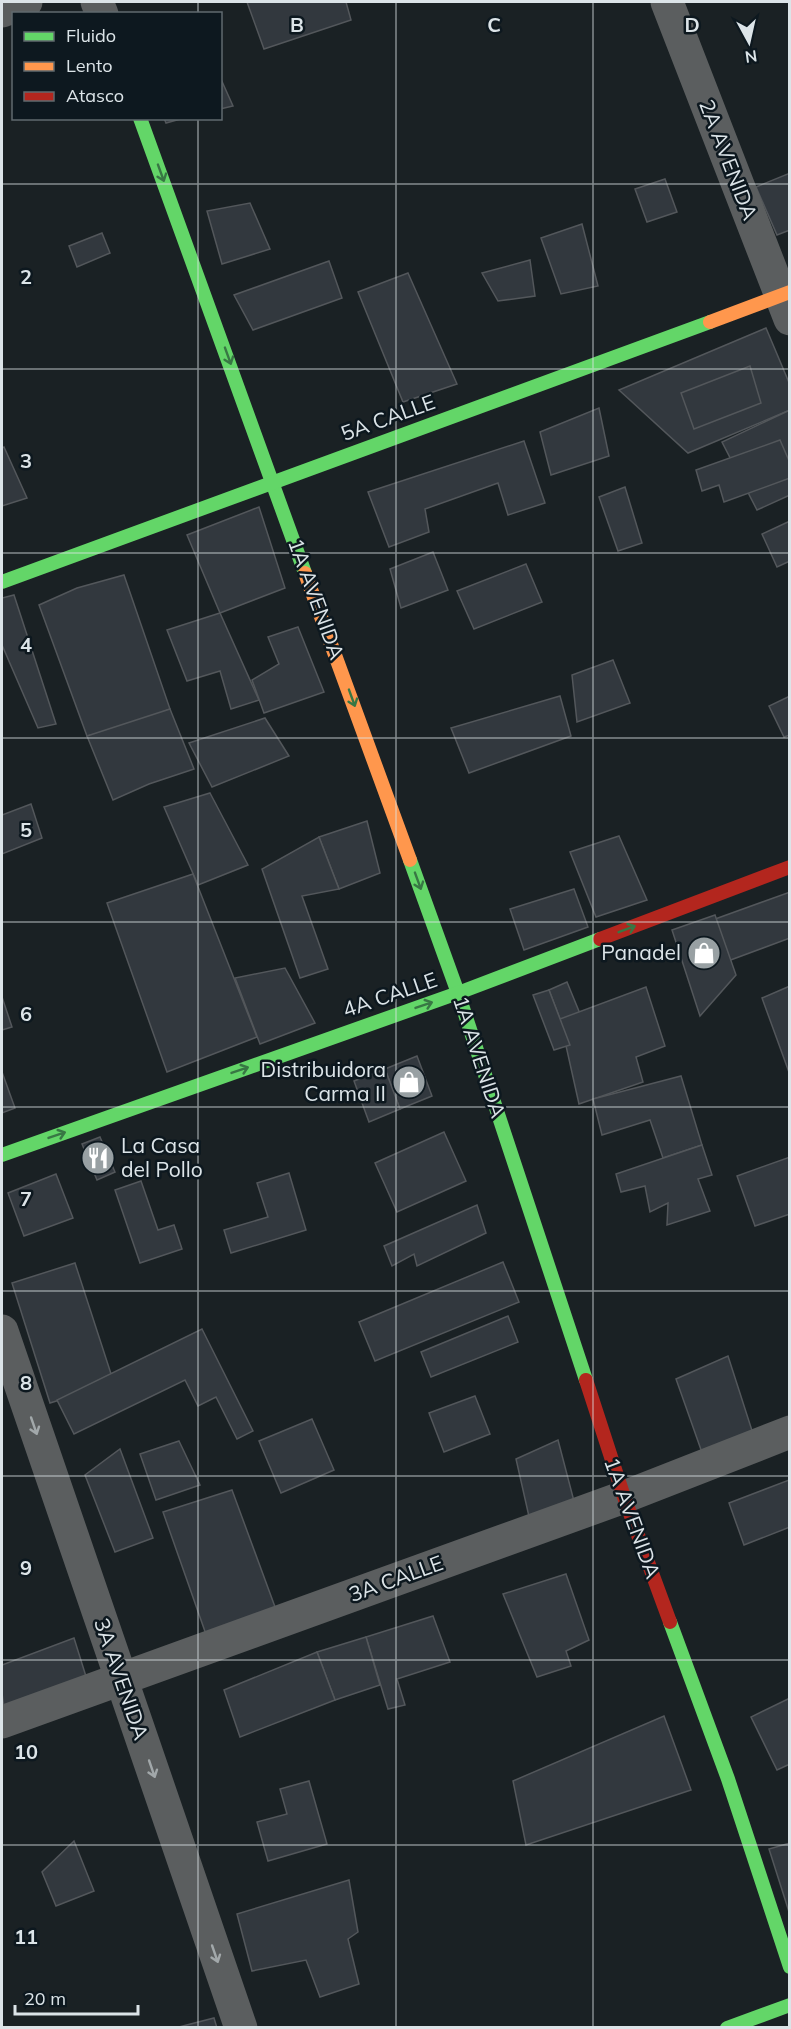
<svg xmlns="http://www.w3.org/2000/svg" width="791" height="2029" viewBox="0 0 791 2029" font-family="Mulish,sans-serif">
  <style>
    .building { fill: #32383e; stroke: #53575b; stroke-width: 1.5 }
    .lines { fill: none; stroke-linecap: round; stroke-linejoin: round }
    .street { stroke: #5b5e5f; stroke-width: 33 }
    .fast { stroke: #63d668; stroke-width: 14 }
    .slow { stroke: #ff974d; stroke-width: 14 }
    .jam { stroke: #b3261e; stroke-width: 14 }
    .oneway { stroke: #387744 }
    .oneway2 { stroke: #a2a8aa }
    .grid { fill: none; stroke: #dce4e8; stroke-width: 1.5; stroke-opacity: 0.55 }
    .labels { text-anchor: middle; stroke-width: 5; stroke-linejoin: round; paint-order: stroke }
    .street-label { font-size: 21px; fill: #dce4e8; stroke: #0d181f }
    .poi-label { font-size: 21px; fill: #dce4e8; stroke: #0d181f; text-anchor: end }
    .grid-label { font-size: 20px; text-anchor: middle; font-weight: bold; fill: #dce4e8; stroke: #0d181f; stroke-width: 5; stroke-linejoin: round; paint-order: stroke }
  </style>
  <rect width="100%" height="100%" fill="#1a2124"/>
  <g class="building">
    <path d="M247 2H346L351 20 264 49Z"/>
    <path d="M220 77 233 106 220 109Z"/>
    <path d="M164 118H184L166 123Z"/>
    <path d="M790 173V230L777 235 756 187Z"/>
    <path d="M665 179 677 212 647 222 635 189Z"/>
    <path d="M250 203 270 249 222 264 207 211Z"/>
    <path d="M582 224 598 286 561 294 541 238Z"/>
    <path d="M102 233 110 253 77 267 69 246Z"/>
    <path d="M530 260 535 296 498 301 482 273Z"/>
    <path d="M329 261 342 298 253 330 234 295Z"/>
    <path d="M408 273 457 384 403 402 358 292Z"/>
    <path d="M766 328 790 385V410L688 453 619 390Z"/>
    <path d="M750 366 761 403 694 429 681 393Z"/>
    <path d="M599 408 609 456 551 475 540 432Z"/>
    <path d="M790 410V495L757 510 722 442Z"/>
    <path d="M780 440 790 463V478L724 502 719 485 702 491 696 470Z"/>
    <path d="M524 441 545 503 508 515 498 483 425 509 429 532 389 547 368 492Z"/>
    <path d="M4 447 27 498 2 506V448Z"/>
    <path d="M625 487 642 543 618 551 599 497Z"/>
    <path d="M259 507 285 588 220 613 187 535Z"/>
    <path d="M790 521V561L777 567 762 534Z"/>
    <path d="M433 552 448 590 401 608 390 569Z"/>
    <path d="M526 564 542 602 474 629 457 591Z"/>
    <path d="M124 575 170 709 128 726 87 736 39 605 77 588Z"/>
    <path d="M14 595 56 724 38 728 2 645V598Z"/>
    <path d="M220 613 259 700 231 709 220 671 187 681 167 630Z"/>
    <path d="M298 627 324 692 264 713 252 680 279 664 268 637Z"/>
    <path d="M613 660 630 703 577 722 572 675Z"/>
    <path d="M560 696 571 736 469 773 451 728Z"/>
    <path d="M790 696V735L784 737 769 706Z"/>
    <path d="M170 709 194 769 149 784 113 800 87 736Z"/>
    <path d="M265 718 289 756 212 787 189 743Z"/>
    <path d="M210 793 248 865 198 885 164 807Z"/>
    <path d="M31 804 42 838 2 854V815Z"/>
    <path d="M367 821 380 873 339 889 319 837Z"/>
    <path d="M619 836 647 900 596 917 570 852Z"/>
    <path d="M319 837 339 889 302 896 328 969 300 978 262 869Z"/>
    <path d="M193 874 257 1037 167 1072 107 903Z"/>
    <path d="M574 889 588 927 524 950 510 909Z"/>
    <path d="M790 892V938L709 968 693 927Z"/>
    <path d="M715 915 736 975 700 1016 672 930Z"/>
    <path d="M285 968 315 1023 260 1044 235 978Z"/>
    <path d="M567 982 590 1038 570 1045 549 990Z"/>
    <path d="M790 986V1075L762 998Z"/>
    <path d="M646 987 665 1046 636 1057 643 1082 579 1104 560 1019Z"/>
    <path d="M549 990 570 1045 554 1050 533 995Z"/>
    <path d="M2 997 12 1027 2 1030Z"/>
    <path d="M417 1056 432 1096 400 1109 385 1069Z"/>
    <path d="M385 1069 400 1109 369 1122 354 1081Z"/>
    <path d="M2 1072 15 1108 2 1113Z"/>
    <path d="M681 1076 702 1145 663 1158 650 1120 602 1135 593 1099Z"/>
    <path d="M444 1132 466 1181 397 1212 375 1163Z"/>
    <path d="M100 1137 115 1172 97 1180 82 1144Z"/>
    <path d="M702 1145 712 1175 698 1179 710 1211 667 1225 668 1203 650 1212 645 1186 621 1192 616 1174Z"/>
    <path d="M790 1157V1214L755 1226 737 1176Z"/>
    <path d="M289 1173 306 1230 231 1253 224 1230 268 1217 257 1183Z"/>
    <path d="M56 1174 73 1218 24 1236 8 1193Z"/>
    <path d="M141 1181 158 1230 174 1225 182 1249 140 1263 115 1190Z"/>
    <path d="M477 1205 486 1233 417 1266 414 1254 392 1266 384 1246Z"/>
    <path d="M503 1262 519 1302 375 1361 359 1322Z"/>
    <path d="M75 1263 114 1383 50 1403 12 1283Z"/>
    <path d="M508 1316 518 1342 431 1377 421 1352Z"/>
    <path d="M202 1329 253 1431 237 1439 216 1397 198 1406 185 1380 74 1434 57 1400Z"/>
    <path d="M728 1356 756 1443 705 1461 676 1379Z"/>
    <path d="M475 1396 490 1434 444 1452 429 1413Z"/>
    <path d="M312 1419 334 1470 281 1493 259 1441Z"/>
    <path d="M558 1440 575 1505 530 1521 516 1459Z"/>
    <path d="M179 1441 200 1485 156 1500 140 1454Z"/>
    <path d="M120 1449 153 1538 115 1552 85 1475Z"/>
    <path d="M789 1480 790 1527 744 1545 729 1503Z"/>
    <path d="M232 1490 278 1615 208 1640 163 1512Z"/>
    <path d="M566 1574 589 1640 566 1651 571 1666 537 1677 503 1594Z"/>
    <path d="M433 1616 450 1662 397 1679 405 1705 388 1709 366 1637Z"/>
    <path d="M366 1637 380 1685 335 1700 317 1652Z"/>
    <path d="M74 1638 89 1686 5 1715 2 1693V1665Z"/>
    <path d="M317 1652 335 1700 240 1737 224 1690Z"/>
    <path d="M790 1698V1764L777 1770 751 1717Z"/>
    <path d="M664 1716 691 1790 526 1845 513 1781Z"/>
    <path d="M309 1781 327 1844 268 1861 257 1822 287 1814 280 1789Z"/>
    <path d="M74 1841 94 1891 56 1906 42 1872Z"/>
    <path d="M790 1843V1915L769 1849Z"/>
    <path d="M349 1880 358 1932 348 1939 359 1984 320 1997 306 1960 252 1971 237 1914Z"/>
    <path d="M214 2018 217 2028H175Z"/>
  </g>
  <g class="lines">
    <g class="street">
      <path d="M97 2 102 14"/>
      <path d="M667 2 790 319"/>
      <path d="M2 11 26 2"/>
      <path d="M2 1331 241 2028"/>
      <path d="M2 1722 624 1497 790 1432"/>
    </g>
    <g class="fast">
      <path d="M140 118 305 573"/>
      <path d="M2 582 710 322"/>
      <path d="M410 860 458 993 586 1380"/>
      <path d="M2 1155 458 993 600 939"/>
      <path d="M670 1622 728 1779 790 1967"/>
      <path d="M727 2028 790 2005"/>
    </g>
    <g class="slow">
      <path d="M710 322 790 292"/>
      <path d="M305 573 410 860"/>
    </g>
    <g class="jam">
      <path d="M600 939 790 867"/>
      <path d="M586 1380 624 1497 670 1622"/>
    </g>
  </g>
  <defs><path id="oneway-shaft" d="M-6 0H5M1.5-3L5.5 0L1.5 3" fill="none" stroke-width="1.6" stroke-linecap="round" stroke-linejoin="round" transform="scale(1.5)"/></defs>
  <g class="oneway">
    <use href="#oneway-shaft" transform="translate(161 173) rotate(70)"/>
    <use href="#oneway-shaft" transform="translate(228 356) rotate(70)"/>
    <use href="#oneway-shaft" transform="translate(352 698) rotate(70)"/>
    <use href="#oneway-shaft" transform="translate(418 881) rotate(70)"/>
    <use href="#oneway-shaft" transform="translate(627 929) rotate(-21)"/>
    <use href="#oneway-shaft" transform="translate(424 1005) rotate(-19)"/>
    <use href="#oneway-shaft" transform="translate(240 1070) rotate(-19)"/>
    <use href="#oneway-shaft" transform="translate(57 1135) rotate(-19)"/>
  </g>
  <g class="oneway2">
    <use href="#oneway-shaft" transform="translate(34 1426) rotate(71)"/>
    <use href="#oneway-shaft" transform="translate(152 1769) rotate(71)"/>
    <use href="#oneway-shaft" transform="translate(215 1954) rotate(71)"/>
  </g>
  <path class="grid" d="M198 2V14M396 2V2028M593 2V2028M198 118V2028M2 184H790M2 369H790M2 553H790M2 738H790M2 922H790M2 1107H790M2 1291H790M2 1476H790M2 1660H790M2 1845H790"/>
  <defs>
    <symbol id="shop-disc" viewBox="-11 -11 22 22"><circle r="9.5" fill="#98a0a3" stroke="#0d181f"/><path d="M-5-2.5h2.3a2.7 3.5 0 0 1 5.4 0H5L5.5 6h-11ZM-1.5-2.5h3a1.5 2.3 0 0 0-3 0Z" fill="#fff"/></symbol>
    <symbol id="restaurant-disc" viewBox="-11 -11 22 22"><circle r="9.5" fill="#98a0a3" stroke="#0d181f"/><path d="M-5-6h1v4h1v-4h1v4h1v-4h1v5L-1.5 .5V6h-2V.5L-5-1ZM5-6V6H3V1.5H1.5Q1.5-4 5-6Z" fill="#fff"/></symbol>
  </defs>
  <g fill-rule="evenodd">
    <use href="#shop-disc" x="685" y="934" width="38" height="38"/>
    <use href="#shop-disc" x="390" y="1063" width="38" height="38"/>
    <use href="#restaurant-disc" x="79" y="1139" width="38" height="38"/>
  </g>
  <g class="labels">
    <g class="street-label">
      <text transform="translate(728 160) rotate(69)" y="7">2A AVENIDA</text>
      <text transform="translate(388 418) rotate(-20)" y="7">5A CALLE</text>
      <text transform="translate(316 599) rotate(70)" y="7">1A AVENIDA</text>
      <text transform="translate(390 995) rotate(-19)" y="7">4A CALLE</text>
      <text transform="translate(479 1057) rotate(72)" y="7">1A AVENIDA</text>
      <text transform="translate(632 1518) rotate(70)" y="7">1A AVENIDA</text>
      <text transform="translate(396 1579) rotate(-20)" y="7">3A CALLE</text>
      <text transform="translate(121 1679) rotate(71)" y="7">3A AVENIDA</text>
    </g>
    <g class="poi-label">
      <text x="681" y="960">Panadel</text>
      <text x="386" y="1077">Distribuidora<tspan x="386" dy="24">Carma II</tspan></text>
      <text x="121" y="1153" text-anchor="start">La Casa<tspan x="121" dy="24">del Pollo</tspan></text>
    </g>
  </g>
  <g class="grid-label">
    <text x="297" y="32">B</text>
    <text x="494" y="32">C</text>
    <text x="692" y="32">D</text>
    <text x="26" y="284">2</text>
    <text x="26" y="468">3</text>
    <text x="26" y="652">4</text>
    <text x="26" y="837">5</text>
    <text x="26" y="1021">6</text>
    <text x="26" y="1206">7</text>
    <text x="26" y="1390">8</text>
    <text x="26" y="1575">9</text>
    <text x="26" y="1759">10</text>
    <text x="26" y="1944">11</text>
  </g>
  <rect width="791" height="2029" fill="none" stroke="#dce4e8" stroke-width="6"/>
  <rect x="12" y="12" width="210" height="108" fill="#0d181f" stroke="#606a6f" stroke-width="1.5"/>
  <rect x="24" y="32" width="30" height="9" fill="#63d668" stroke="#606a6f" stroke-width="1.5"/>
  <text x="66" y="42" font-size="18" fill="#dce4e8">Fluido</text>
  <rect x="24" y="62" width="30" height="9" fill="#ff974d" stroke="#606a6f" stroke-width="1.5"/>
  <text x="66" y="72" font-size="18" fill="#dce4e8">Lento</text>
  <rect x="24" y="92" width="30" height="9" fill="#b3261e" stroke="#606a6f" stroke-width="1.5"/>
  <text x="66" y="102" font-size="18" fill="#dce4e8">Atasco</text>
  <g transform="translate(749 42) rotate(172)" stroke="#0d181f" stroke-width="4.5" paint-order="stroke">
  <path d="M0-4.5L10 22L0 15L-10 22Z" fill="#dce4e8"/>
  <text y="-9" font-size="16" font-weight="bold" text-anchor="middle" fill="#dce4e8">N</text>
  </g>
  <path d="M15 2005v9h123v-9" fill="none" stroke="#dce4e8" stroke-width="3"/>
  <text x="24" y="2005" font-size="18" fill="#dce4e8" stroke="#0d181f" stroke-width="4.5" paint-order="stroke">20 m</text>
</svg>
